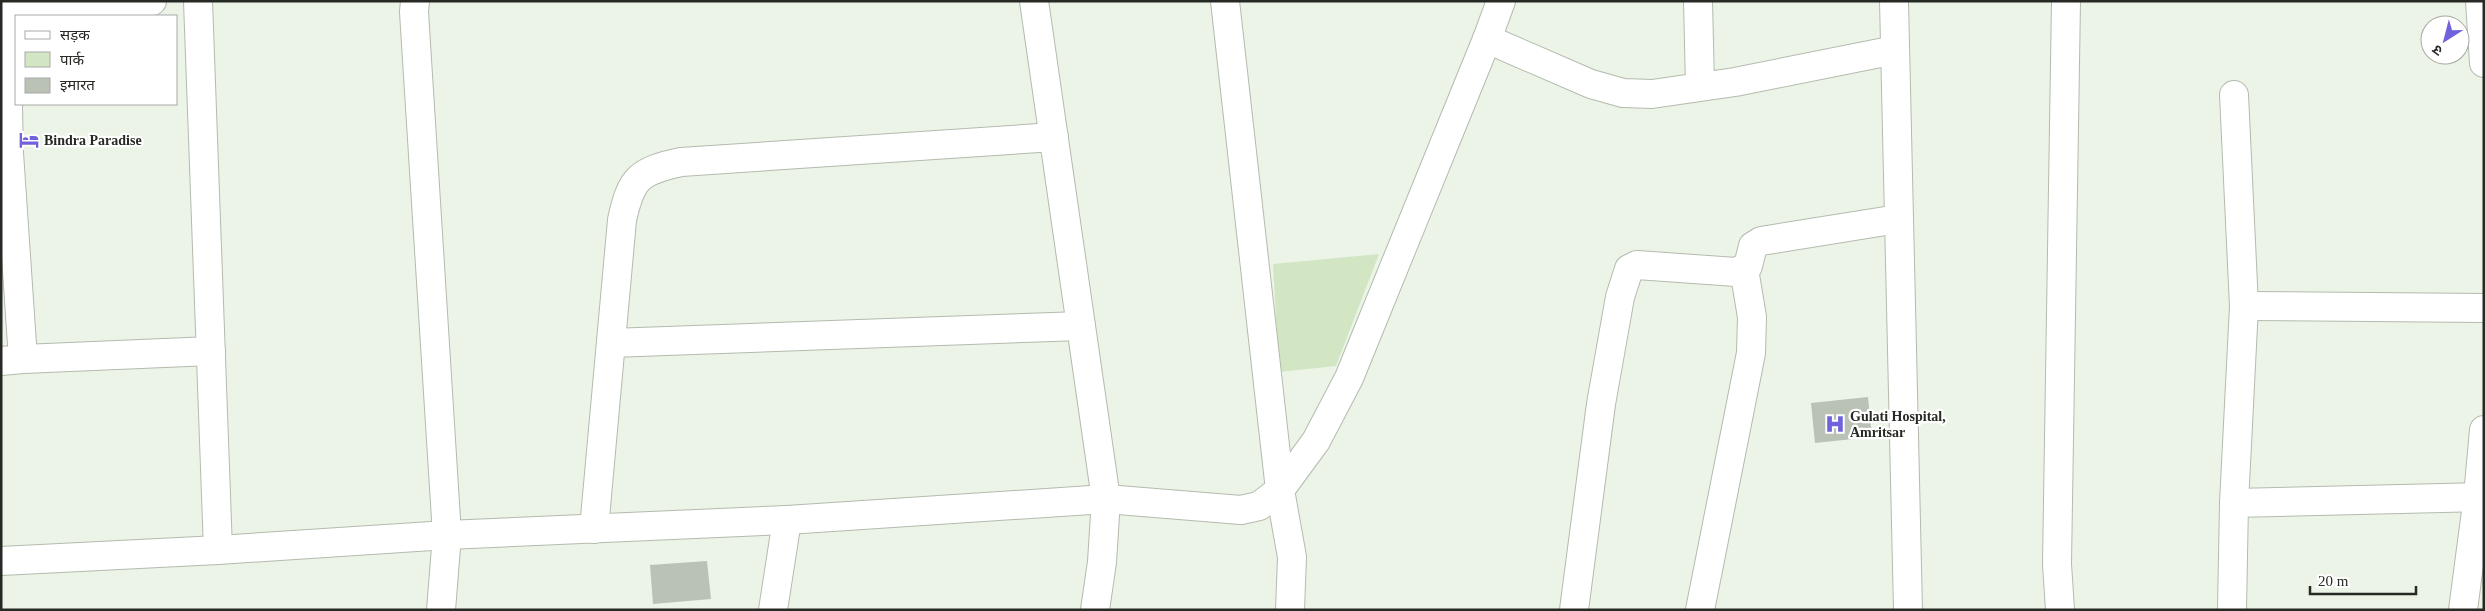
<svg xmlns="http://www.w3.org/2000/svg" width="2485" height="611" viewBox="0 0 2485 611" font-family="'Times New Roman','Noto Sans Devanagari',serif">
  <style>
    .green { fill: #d2e6c4 }
    .building { fill: #bac2b5 }
    .lines { fill: none; stroke-linecap: round; stroke-linejoin: round }
    .minor-casing { stroke: #b3bbae; stroke-width: 30 }
    .minor { stroke: #fff; stroke-width: 28 }
    .labels { text-anchor: middle; stroke-width: 4.5; stroke-linejoin: round; paint-order: stroke }
    .poi-label { font-size: 14px; font-weight: bold; fill: #262924; stroke: #fff; text-anchor: start }
  </style>
  <rect width="100%" height="100%" fill="#ebf4e6"/>
  <path class="green" d="M1379 254 1336 366 1279 372 1273 264Z"/>
  <g class="building">
    <path d="M1868 397 1872 437 1815 443 1811 403Z"/>
    <path d="M707 561 711 599 653 604 650 565Z"/>
  </g>
  <g class="lines">
    <defs>
      <g id="minor">
        <path d="M198 1 218 550"/>
        <path d="M415 1 414 12 447 535 441 610"/>
        <path d="M1034 1 1106 499 1102 562 1095 610"/>
        <path d="M1698 1 1700 85"/>
        <path d="M1894 1 1908 610"/>
        <path d="M2480 1 2484 63"/>
        <path d="M1 5 6 15 9 153 23 359 1 361"/>
        <path d="M1 15 152 1"/>
        <path d="M1487 39 1591 84 1623 93 1652 94 1735 82 1895 50"/>
        <path d="M2234 95 2244 306 2234 503"/>
        <path d="M2244 306 2484 308"/>
        <path d="M611 343 1081 326"/>
        <path d="M23 359 211 351"/>
        <path d="M594 529 622 220C631 178 639 171 681 162L1054 137"/>
        <path d="M1 561 218 550 447 535 787 520 1106 499 1241 510 1259 506 1280 490 1225 1"/>
        <path d="M773 610 787 520"/>
        <path d="M1290 610 1292 557 1280 490 1316 441 1349 378 1487 39 1501 1"/>
        <path d="M1574 610 1601 404 1620 297 1629 269 1637 265 1736 272 1748 266 1753 246 1761 241 1898 219"/>
        <path d="M1700 610 1751 353 1752 317 1744 269"/>
        <path d="M2060 610 2057 564 2066 1"/>
        <path d="M2232 610 2234 503 2484 497"/>
        <path d="M2463 610 2478 496 2484 430"/>
      </g>
    </defs>
    <use href="#minor" class="minor-casing"/>
    <use href="#minor" class="minor"/>
  </g>
  <defs>
    <symbol id="hotel-bare" viewBox="-9 -9 18 18"><path d="M-6-4.5h1.5V1H6V5H4.5V3h-9V5H-6ZM-4 0a1.8 1.8 0 1 1 3.6 0ZM.5 0V-2.5h3Q6-2.5 6 0Z" fill="#7062dc" stroke="#fff" stroke-width="2.5" paint-order="stroke"/></symbol>
    <symbol id="hospital-bare" viewBox="-9 -9 18 18"><path d="M-5-5h3v3.5h4V-5h3V5h-3V1.5h-4V5h-3Z" fill="#7062dc" stroke="#fff" stroke-width="2.5" paint-order="stroke"/></symbol>
  </defs>
  <g fill-rule="evenodd">
    <use href="#hotel-bare" x="15" y="126" width="28" height="28"/>
    <use href="#hospital-bare" x="1821" y="410" width="28" height="28"/>
  </g>
  <g class="labels">
    <g class="poi-label">
      <text x="44" y="145">Bindra Paradise</text>
      <text x="1850" y="421">Gulati Hospital,<tspan x="1850" dy="16">Amritsar</tspan></text>
    </g>
  </g>
  <rect width="2485" height="611" fill="none" stroke="#262924" stroke-width="5"/>
  <rect x="15" y="15" width="162" height="90" fill="#ffffff" stroke="#a8a9a7"/>
  <rect x="25" y="31" width="25" height="8" fill="#ffffff" stroke="#a8a9a7"/>
  <text x="60" y="40" font-size="15" fill="#262924">सड़क</text>
  <rect x="25" y="52" width="25" height="15" fill="#d2e6c4" stroke="#a8a9a7"/>
  <text x="60" y="65" font-size="15" fill="#262924">पार्क</text>
  <rect x="25" y="78" width="25" height="15" fill="#bac2b5" stroke="#a8a9a7"/>
  <text x="60" y="90" font-size="15" fill="#262924">इमारत</text>
  <g transform="translate(2445 40) rotate(216)"><circle r="24" fill="#ffffff" stroke="#a8a9a7"/>
  <path d="M0-4L9 19L0 12L-9 19Z" fill="#7062dc"/>
  <text y="-8" font-size="14" font-weight="bold" text-anchor="middle" fill="#262924">उ</text>
  </g>
  <path d="M2310 586v8h106v-8" fill="none" stroke="#262924" stroke-width="2.5"/>
  <text x="2318" y="586" font-size="15" fill="#262924" stroke="#ffffff" stroke-width="4" paint-order="stroke">20 m</text>
</svg>
